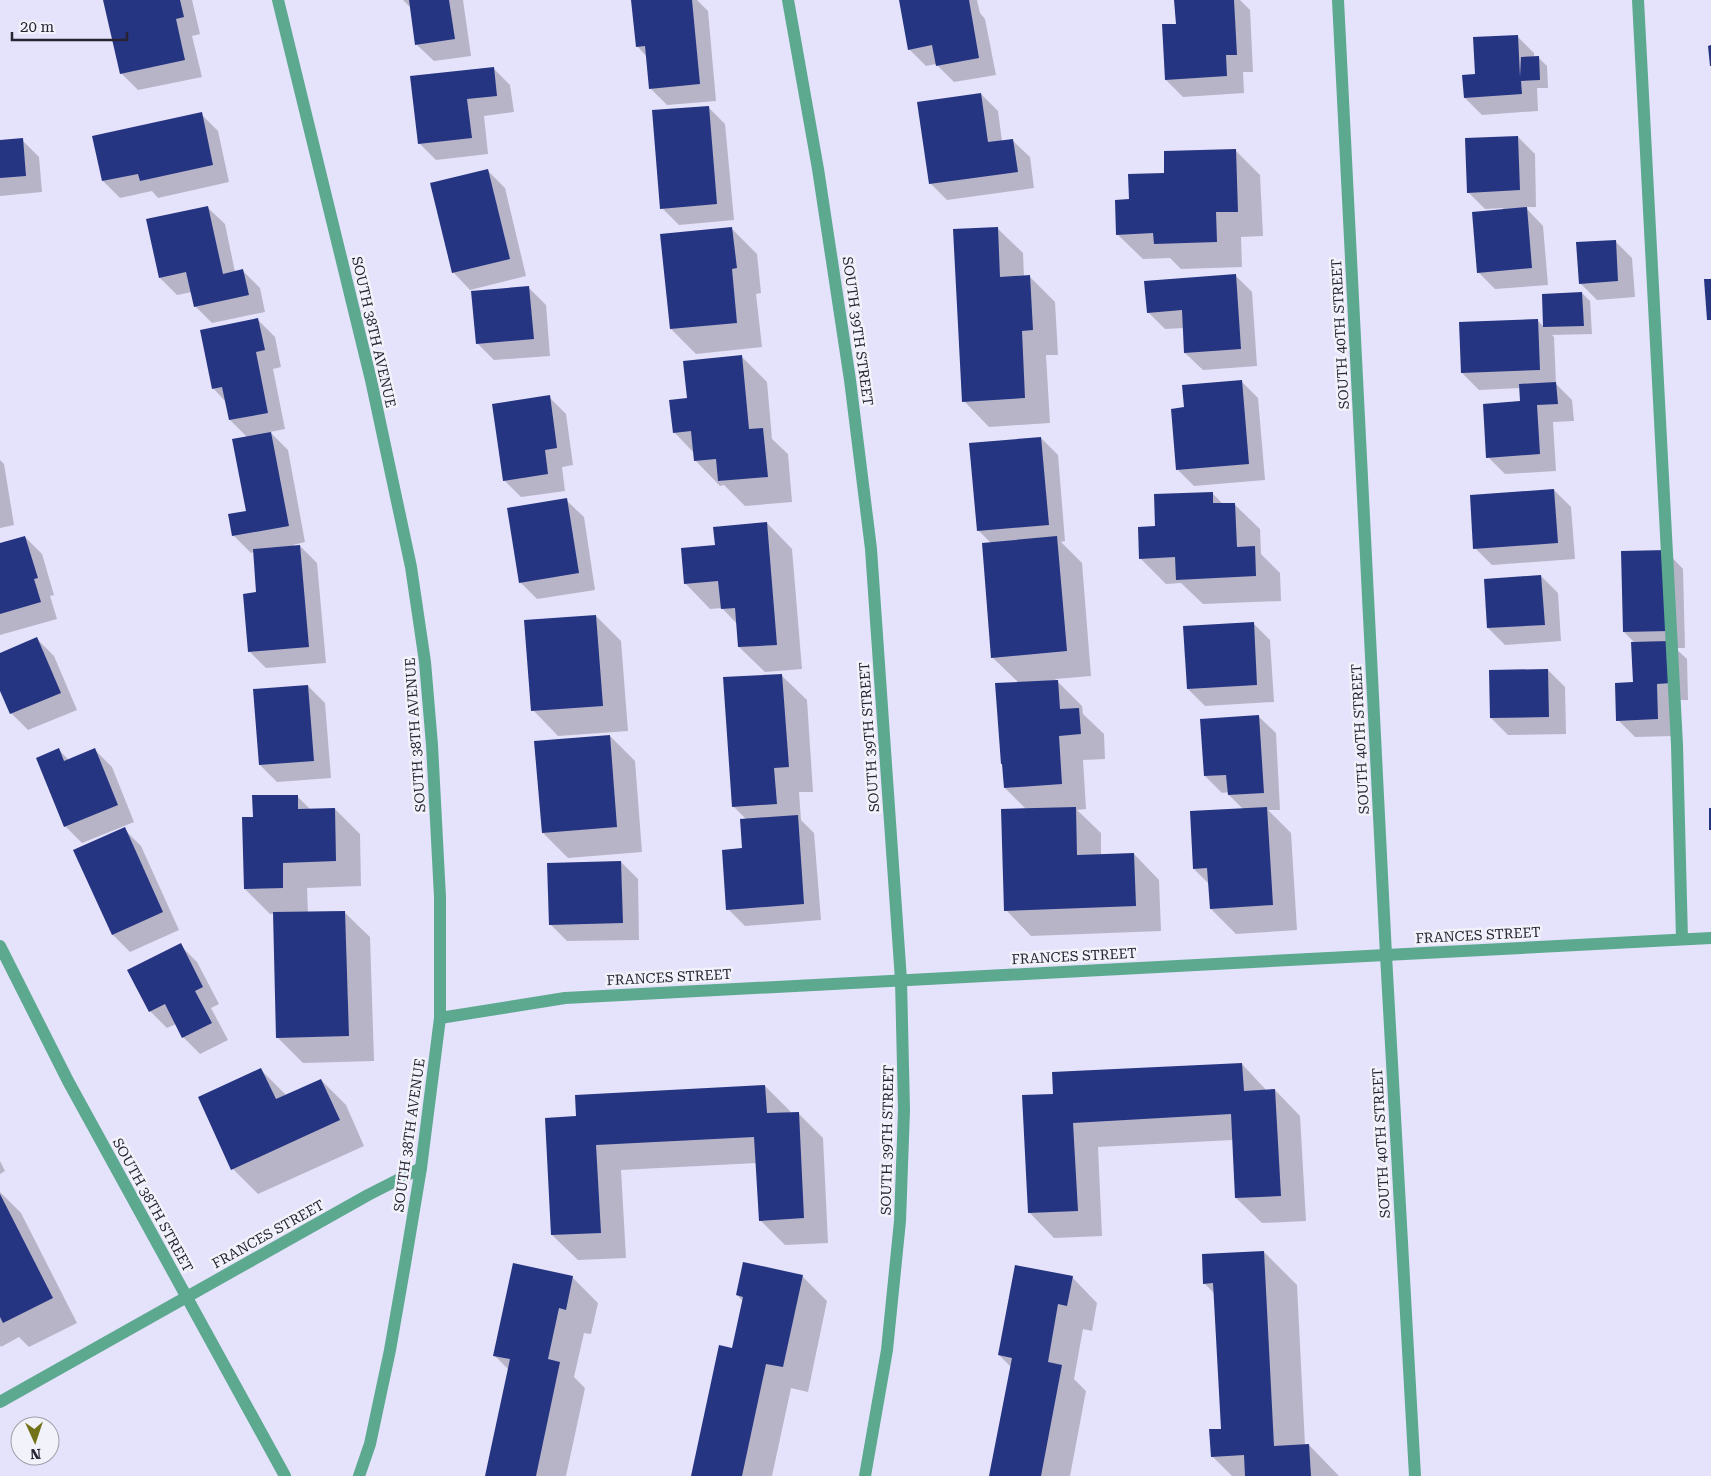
<svg xmlns="http://www.w3.org/2000/svg" width="1711" height="1476" viewBox="0 0 1711 1476" font-family="'Roboto Serif',serif">
  <style>
    .shadow { fill: #0003 }
    .building { fill: #263582 }
    .lines { fill: none; stroke-linecap: round; stroke-linejoin: round }
    .lane { stroke: #5ca990; stroke-width: 12 }
    .street { stroke: #5ca990; stroke-width: 12 }
    .labels { text-anchor: middle; stroke-width: 5; stroke-linejoin: round; paint-order: stroke }
    .street-label { font-size: 14px; fill: #262433; stroke: #f2f2fa }
  </style>
  <rect width="100%" height="100%" fill="#e5e2fb"/>
  <g class="shadow">
    <path d="M104 0H192L200 34 192 36 202 77 138 90 121 73Z"/>
    <path d="M403 0H463L471 56 434 61 416 44 411 8Z"/>
    <path d="M633 0H697L708 11 716 101 667 105 650 88 647 57 637 46Z"/>
    <path d="M900 0H977L980 13 985 19 996 75 954 82 936 64 926 66 909 49Z"/>
    <path d="M1176 0H1240L1250 10 1253 72H1243L1244 93 1183 97 1166 80 1177 25Z"/>
    <path d="M1517 36 1534 53V58H1539L1547 66 1548 88H1537L1538 111 1482 115 1465 98 1477 75Z"/>
    <path d="M493 68 510 85 514 112 484 116 488 154 436 160 419 143Z"/>
    <path d="M981 94 998 111 1002 141 1012 140 1030 157 1034 188 947 200 930 183Z"/>
    <path d="M708 107 725 124 734 220 679 225 662 208Z"/>
    <path d="M201 114 218 131 229 182 158 198 152 191 120 198 103 181Z"/>
    <path d="M1518 137 1535 154 1536 207H1525L1543 226 1548 285 1495 289 1478 272 1503 208 1485 209 1468 192Z"/>
    <path d="M22 140 39 157 42 192 0 196V142Z"/>
    <path d="M1235 150 1260 175 1263 236 1241 237 1242 267 1181 269 1170 258 1143 259 1117 234 1130 201 1166 174Z"/>
    <path d="M488 171 505 188 526 276 470 290 453 272Z"/>
    <path d="M207 207 225 224 235 272 243 271 260 288 265 312 212 323 195 306 192 292 177 295 160 278Z"/>
    <path d="M997 228 1023 253 1024 277H1030L1055 302 1058 355H1046L1050 423 989 427 964 401Z"/>
    <path d="M732 229 757 254 761 293 756 294 762 347 696 354 671 329Z"/>
    <path d="M1615 241 1632 258 1635 297 1597 300 1580 283Z"/>
    <path d="M1235 275 1252 292 1257 366 1203 370 1185 353 1184 328 1165 329 1148 312Z"/>
    <path d="M529 288 546 305 550 356 494 360 477 343Z"/>
    <path d="M1582 293 1590 301 1592 334 1552 335 1554 337 1556 384 1572 400 1574 421 1553 422 1556 471 1505 474 1488 457 1521 402 1520 388 1479 390 1462 373 1537 320 1544 327 1543 295Z"/>
    <path d="M258 320 275 337 281 367 273 369 285 429 270 432 288 450 305 542 293 545V547L300 546 317 563 326 663 266 668 249 651 258 593 254 552 251 553 234 536 247 512 248 438 230 420 226 402 213 388Z"/>
    <path d="M742 357 767 382 772 439 788 454 792 502 745 506 724 485 720 486 695 460 694 453 674 432 688 399Z"/>
    <path d="M1241 381 1258 398 1265 480 1194 486 1177 469 1186 408Z"/>
    <path d="M549 397 566 414 573 465 562 467 565 491 521 497 504 480Z"/>
    <path d="M1041 438 1058 455 1065 541 1061 542 1082 563 1091 676 1055 679 1082 706 1083 714 1104 734 1105 759 1083 760 1086 809 1077 810 1101 833V855L1134 854 1159 880 1161 931 1031 936 1006 910 1027 810 1005 788 1019 683 992 657 991 543 978 530Z"/>
    <path d="M0 460 4 464 14 525 0 528Z"/>
    <path d="M1554 490 1571 507 1575 559 1492 565 1475 548Z"/>
    <path d="M1212 493 1223 504H1234L1260 529 1261 554 1280 573 1281 601 1203 604 1181 583 1166 584 1140 558 1156 527Z"/>
    <path d="M566 500 584 517 595 590 537 599 520 582Z"/>
    <path d="M767 523 792 549 802 669 765 672 739 647 737 624 722 608 710 609 685 583 716 546Z"/>
    <path d="M25 537 42 554 54 595 50 596 57 619 0 635V544Z"/>
    <path d="M1666 551 1683 569 1685 648H1675L1687 659 1688 700H1674L1675 736 1635 737 1618 720 1634 683 1636 644 1624 632Z"/>
    <path d="M1541 576 1558 593 1561 641 1505 645 1488 628Z"/>
    <path d="M596 616 621 641 628 731 558 736 533 710Z"/>
    <path d="M1253 623 1270 640 1274 702 1205 706 1188 689Z"/>
    <path d="M37 639 54 656 77 710 28 730 11 713 0 687V654Z"/>
    <path d="M1548 670 1565 687 1566 734 1508 735 1491 718Z"/>
    <path d="M781 675 807 700 813 792H799L801 820 814 833 821 920 745 926 728 909 744 849 747 820 733 806Z"/>
    <path d="M308 686 325 703 331 778 277 782 260 765Z"/>
    <path d="M1258 716 1276 733 1280 810H1268L1291 833 1297 930 1236 934 1211 909 1209 884 1194 869 1243 809 1229 795V792L1222 793 1205 776Z"/>
    <path d="M610 736 635 761 642 852 568 858 543 833Z"/>
    <path d="M59 750 69 760 95 750 112 767 134 822 82 843 65 826Z"/>
    <path d="M297 796 311 810 335 809 360 834 361 886 307 888 308 913 344 912 370 937 374 1061 303 1063 278 1038 274 914H270L245 889 254 819Z"/>
    <path d="M124 829 141 846 179 930 130 952 113 935 75 851Z"/>
    <path d="M621 862 638 879 639 940 567 941 550 924Z"/>
    <path d="M180 945 197 962 219 1004 211 1008 228 1040 200 1054 183 1037 176 1024 167 1028 150 1011Z"/>
    <path d="M1242 1064 1267 1091 1275 1090 1300 1116 1306 1221 1262 1223 1236 1198 1233 1140 1098 1147 1102 1236 1054 1238 1029 1212 1054 1096Z"/>
    <path d="M261 1070 287 1096 321 1080 346 1105 364 1146 258 1194 233 1169Z"/>
    <path d="M765 1086 790 1111V1113H798L823 1138 828 1243 785 1245 760 1220 757 1163 621 1170 626 1258 578 1260 552 1235 578 1117Z"/>
    <path d="M0 1161 5 1171 0 1174Z"/>
    <path d="M0 1192 21 1213 77 1323 29 1347 19 1337 1 1347 0 1345Z"/>
    <path d="M1264 1252 1297 1285 1305 1445H1309L1339 1476H1232L1212 1456 1222 1430 1215 1294 1204 1283Z"/>
    <path d="M802 1276 827 1301 808 1392 791 1388 772 1476H693L733 1350 743 1301 737 1295Z"/>
    <path d="M572 1277 598 1303 591 1334 584 1333 574 1377 585 1388 566 1476H487L509 1370 494 1355Z"/>
    <path d="M1072 1277 1097 1303 1092 1331 1083 1329 1074 1379 1086 1391 1070 1476H991L1011 1367 999 1355Z"/>
  </g>
  <g class="building">
    <path d="M103 0H180L184 17 176 19 185 60 120 74Z"/>
    <path d="M409 0H449L455 39 415 45Z"/>
    <path d="M631 0H692L700 84 649 89 645 46 636 47Z"/>
    <path d="M899 0H969L979 58 936 66 932 45 908 50Z"/>
    <path d="M1174 0H1234L1237 55H1226L1227 76 1165 80 1162 24H1176Z"/>
    <path d="M1518 35 1520 77 1521 57 1539 56 1540 80 1521 81 1522 94 1464 98 1462 75 1475 74 1473 37Z"/>
    <path d="M1711 45V66H1710L1708 46Z"/>
    <path d="M494 67 497 96 467 99 472 138 418 144 410 76Z"/>
    <path d="M981 93 988 142 1013 139 1018 172 929 184 917 102Z"/>
    <path d="M709 106 717 204 660 209 652 110Z"/>
    <path d="M202 112 213 165 140 181 138 174 102 181 92 136Z"/>
    <path d="M1518 136 1520 190 1467 193 1465 138Z"/>
    <path d="M23 138 26 176 0 178V140Z"/>
    <path d="M1236 149 1238 212H1216L1217 242 1154 244 1153 233 1116 235 1115 200 1129 199 1128 174 1164 173V151Z"/>
    <path d="M488 169 510 259 452 273 430 183Z"/>
    <path d="M208 206 223 274 243 269 249 295 194 307 186 272 159 278 146 219Z"/>
    <path d="M1527 207 1532 268 1477 273 1472 212Z"/>
    <path d="M732 227 737 268 732 269 737 323 670 329 660 234Z"/>
    <path d="M998 227 1000 277 1030 275 1033 330 1022 331 1025 398 962 402 953 229Z"/>
    <path d="M1616 240 1618 281 1579 284 1576 242Z"/>
    <path d="M1236 274 1241 349 1184 353 1182 310 1147 313 1144 281Z"/>
    <path d="M1704 279H1711V320H1707Z"/>
    <path d="M529 286 534 339 476 344 471 291Z"/>
    <path d="M1582 292 1584 326 1543 327 1542 294Z"/>
    <path d="M258 318 265 350 256 352 268 413 229 420 222 387 212 389 200 330Z"/>
    <path d="M1538 319 1540 370 1461 373 1459 322Z"/>
    <path d="M742 355 749 429 763 428 768 477 718 481 716 459 694 461 691 431 673 433 669 400 687 398 683 361Z"/>
    <path d="M1242 380 1249 464 1176 470 1171 409 1184 407 1182 385Z"/>
    <path d="M1556 382 1558 404 1537 405 1540 454 1486 458 1483 404 1520 401 1519 384Z"/>
    <path d="M550 395 557 448 545 450 548 474 503 481 492 404Z"/>
    <path d="M271 432 289 526 232 536 228 514 246 511 232 439Z"/>
    <path d="M1041 437 1049 525 977 531 969 443Z"/>
    <path d="M1554 489 1558 543 1473 549 1470 495Z"/>
    <path d="M1213 492V503H1235L1237 547 1255 546 1256 576 1176 580 1175 557 1139 559 1138 527 1155 526 1154 494Z"/>
    <path d="M567 498 579 573 519 583 507 508Z"/>
    <path d="M767 522 777 645 738 647 735 608 721 609 718 581 684 584 681 548 715 545 713 527Z"/>
    <path d="M25 536 38 578 34 579 41 602 0 614V543Z"/>
    <path d="M1057 536 1067 651 991 658 982 543Z"/>
    <path d="M300 545 309 647 248 652 243 594 256 592 253 549Z"/>
    <path d="M1667 550 1669 631 1623 632 1621 551Z"/>
    <path d="M1541 575 1545 625 1487 628 1484 579Z"/>
    <path d="M596 615 603 706 531 711 524 620Z"/>
    <path d="M1254 622 1257 685 1187 689 1183 626Z"/>
    <path d="M37 637 61 693 10 714 0 691V653Z"/>
    <path d="M1670 641 1671 683 1657 684 1658 719 1616 721 1615 683 1633 682 1631 642Z"/>
    <path d="M1548 669 1549 717 1490 718 1489 670Z"/>
    <path d="M782 674 789 767 774 768 777 804 732 807 723 677Z"/>
    <path d="M1058 680 1060 709 1079 708 1081 734 1059 736 1062 784 1004 788 1002 764H1001L995 683Z"/>
    <path d="M308 685 314 761 259 765 253 689Z"/>
    <path d="M1259 715 1264 793 1228 795 1226 775 1204 776 1200 719Z"/>
    <path d="M610 735 617 827 542 833 534 741Z"/>
    <path d="M59 748 64 761 95 748 118 805 64 827 36 758Z"/>
    <path d="M252 795H298V809L335 808 336 861 283 863V888L244 889 242 817H253Z"/>
    <path d="M1076 807 1077 855 1134 853 1136 906 1004 911 1001 809Z"/>
    <path d="M1267 807 1273 905 1210 909 1207 868 1193 869 1190 811Z"/>
    <rect x="1709" y="808" width="2" height="22"/>
    <path d="M798 815 804 904 726 910 722 850 742 848 740 819Z"/>
    <path d="M125 827 163 912 112 935 73 850Z"/>
    <path d="M621 861 623 923 549 925 547 863Z"/>
    <path d="M345 911 349 1036 276 1038 273 912Z"/>
    <path d="M181 943 203 987 195 991 212 1023 182 1038 165 1004 149 1012 127 970Z"/>
    <path d="M1242 1063 1244 1091 1275 1089 1281 1196 1235 1198 1231 1114 1073 1123 1078 1211 1028 1213 1022 1095 1053 1094 1052 1072Z"/>
    <path d="M261 1068 276 1099 321 1079 340 1120 231 1170 198 1097Z"/>
    <path d="M765 1085 767 1113 799 1112 804 1218 759 1221 754 1137 596 1145 601 1233 551 1235 545 1118 576 1116 575 1095Z"/>
    <path d="M0 1194 53 1298 3 1323 0 1317Z"/>
    <path d="M1264 1251 1274 1446 1309 1444 1311 1476H1245L1244 1455 1211 1457 1209 1429H1221L1213 1283 1203 1284 1202 1254Z"/>
    <path d="M743 1262 803 1275 783 1367 766 1364 742 1476H691L719 1345 732 1348 743 1297 736 1295Z"/>
    <path d="M513 1263 573 1276 566 1310 559 1308 548 1359 560 1362 536 1476H485L510 1359 493 1356Z"/>
    <path d="M1015 1265 1073 1276 1067 1306 1058 1304 1048 1362 1062 1365 1041 1476H989L1012 1358 998 1355Z"/>
  </g>
  <g class="lines">
    <path class="lane" d="M1638 0 1677 745 1682 939"/>
    <g class="street">
      <path d="M278 0 371 380 411 567 425 662 432 745 440 897V1018L421 1168 405 1264 390 1350 370 1444 359 1476"/>
      <path d="M788 0 818 169 850 380 871 549 901 980 904 1110 900 1221 887 1350 865 1476"/>
      <path d="M1338 0 1386 955 1415 1476"/>
      <path d="M0 946 68 1081 285 1476"/>
      <path d="M440 1018 565 998 1711 938"/>
      <path d="M0 1402 368 1195 421 1168"/>
    </g>
  </g>
  <g class="labels">
    <g class="street-label">
      <text transform="translate(858 331) rotate(82)" y="5">SOUTH 39TH STREET</text>
      <text transform="translate(374 332) rotate(77)" y="5">SOUTH 38TH AVENUE</text>
      <text transform="translate(1340 334) rotate(-93)" y="5">SOUTH 40TH STREET</text>
      <text transform="translate(415 735) rotate(-94)" y="5">SOUTH 38TH AVENUE</text>
      <text transform="translate(869 737) rotate(-94)" y="5">SOUTH 39TH STREET</text>
      <text transform="translate(1360 739) rotate(-93)" y="5">SOUTH 40TH STREET</text>
      <text transform="translate(1478 935) rotate(-3)" y="5">FRANCES STREET</text>
      <text transform="translate(1074 956) rotate(-3)" y="5">FRANCES STREET</text>
      <text transform="translate(669 977) rotate(-3)" y="5">FRANCES STREET</text>
      <text transform="translate(409 1135) rotate(-82)" y="5">SOUTH 38TH AVENUE</text>
      <text transform="translate(887 1140) rotate(-89)" y="5">SOUTH 39TH STREET</text>
      <text transform="translate(1381 1143) rotate(-93)" y="5">SOUTH 40TH STREET</text>
      <text transform="translate(153 1205) rotate(61)" y="5">SOUTH 38TH STREET</text>
      <text transform="translate(268 1234) rotate(-29)" y="5">FRANCES STREET</text>
    </g>
  </g>
  <g transform="translate(35 1441) rotate(177)"><circle r="24" fill="#f2f2fa" stroke="#a0a0aa"/>
  <path d="M0-4L9 19L0 12L-9 19Z" fill="#727318"/>
  <text y="-8" font-size="14" font-weight="bold" text-anchor="middle" fill="#262433">N</text>
  </g>
  <path d="M12 32v8h115v-8" fill="none" stroke="#262433" stroke-width="2.5"/>
  <text x="20" y="32" font-size="15" fill="#262433" stroke="#f2f2fa" stroke-width="4" paint-order="stroke">20 m</text>
</svg>
